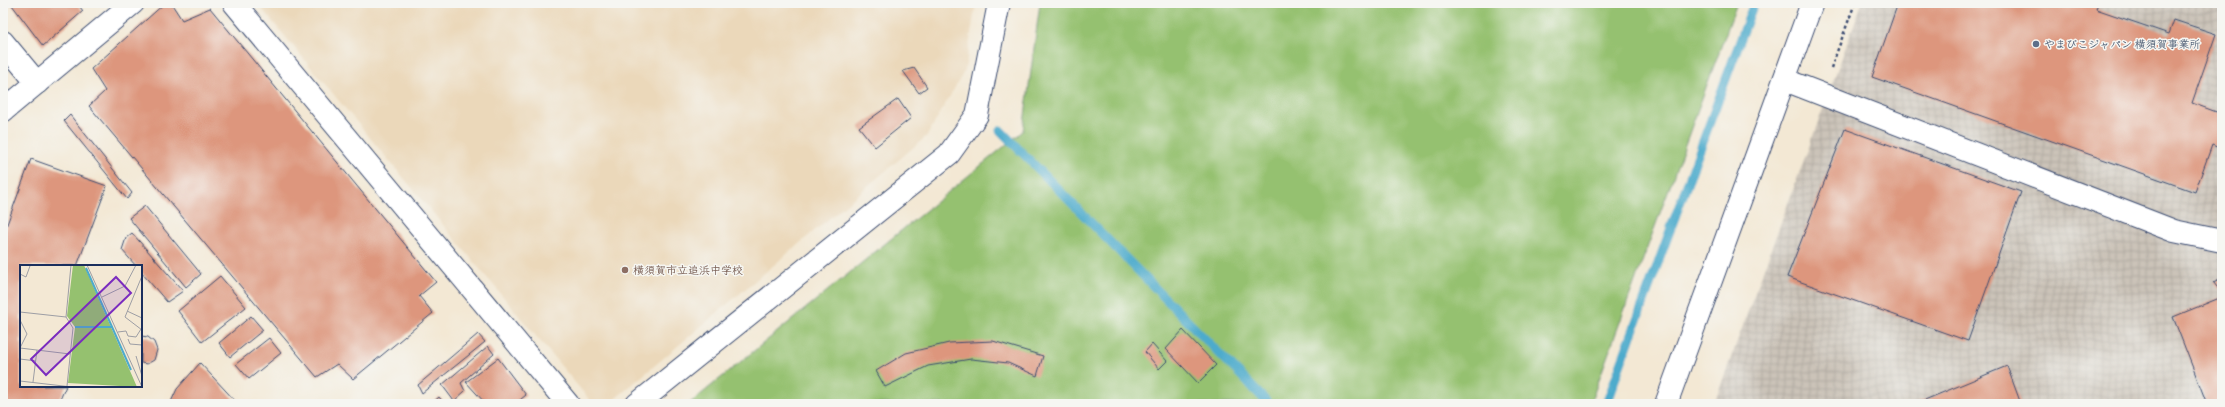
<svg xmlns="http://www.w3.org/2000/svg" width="2225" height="407" viewBox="0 0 2225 407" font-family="'Gochi Hand','Klee One',sans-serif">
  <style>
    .built { fill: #ebd8ba }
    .industrial { fill: url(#industrial-grid) }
    .green { fill: #95c16f; stroke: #587866 }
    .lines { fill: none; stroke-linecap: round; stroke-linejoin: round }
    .stream { stroke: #4dabcc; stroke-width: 9 }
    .building { fill: #dd967d }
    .minor-casing { stroke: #3b4b70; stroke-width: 24 }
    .tertiary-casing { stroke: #3b4b70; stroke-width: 24 }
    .path { stroke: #3b4b70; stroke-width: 2.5; stroke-dasharray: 3 3; stroke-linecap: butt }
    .minor { stroke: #fff; stroke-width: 22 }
    .tertiary { stroke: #fff; stroke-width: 22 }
    .service-dot { fill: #5c6f8a; stroke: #f6f6f2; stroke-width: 1.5 }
    .education-dot { fill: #8d6e63; stroke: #f6f6f2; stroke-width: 1.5 }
    .labels { text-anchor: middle; stroke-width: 3; stroke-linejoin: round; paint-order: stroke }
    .service-label { font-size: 11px; font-weight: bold; fill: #4e5e75; stroke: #f6f6f2; text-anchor: start }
    .education-label { font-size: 11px; font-weight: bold; fill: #785e54; stroke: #f6f6f2; text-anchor: start }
    .inset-river { fill: none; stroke: #4dabcc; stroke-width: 2 }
    .inset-road { fill: none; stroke: #9d9ea5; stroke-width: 1 }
    .view { fill: #7b2cbf; fill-opacity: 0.15; stroke: #7b2cbf; stroke-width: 2 }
    .inset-edge { fill: none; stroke: #1b2f5e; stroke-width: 2 }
  </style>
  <defs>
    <pattern id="industrial-grid" width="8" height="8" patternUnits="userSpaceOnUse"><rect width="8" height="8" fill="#cbc3b8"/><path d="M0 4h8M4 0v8" fill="none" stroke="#aea8a1"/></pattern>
  </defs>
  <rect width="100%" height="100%" fill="#f6f6f2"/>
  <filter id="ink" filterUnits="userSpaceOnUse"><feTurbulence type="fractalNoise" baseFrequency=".025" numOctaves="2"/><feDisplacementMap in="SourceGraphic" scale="8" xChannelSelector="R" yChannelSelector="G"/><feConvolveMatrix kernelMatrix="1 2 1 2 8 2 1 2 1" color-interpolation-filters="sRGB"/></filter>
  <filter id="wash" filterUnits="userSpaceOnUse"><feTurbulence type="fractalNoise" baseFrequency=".012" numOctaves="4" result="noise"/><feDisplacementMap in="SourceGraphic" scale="16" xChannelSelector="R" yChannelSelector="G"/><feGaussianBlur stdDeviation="0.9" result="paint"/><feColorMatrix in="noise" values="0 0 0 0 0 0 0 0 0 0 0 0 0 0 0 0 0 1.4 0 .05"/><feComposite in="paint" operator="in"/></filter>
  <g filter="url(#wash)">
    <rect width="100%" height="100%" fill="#f3e8d4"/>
    <path class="built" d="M257 3H976L965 70 927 136 609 404H593Z"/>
    <path class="industrial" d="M1862 3H2222V404H1714Z"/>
    <path class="green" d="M1040 3H1737L1590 404H689L1023 131Z"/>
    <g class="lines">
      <g class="stream">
        <path d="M1000 130 1269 404"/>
        <path d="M1606 404 1754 3"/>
      </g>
    </g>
    <g id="blocks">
      <g class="building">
        <path d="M14 3H77L83 11 43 46 12 5Z"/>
        <path d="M165 3H171L182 20 210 8 436 282 419 296 433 313 353 379 337 364 317 377 89 106 105 91 91 69Z"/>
        <path d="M1898 3H2098L2096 9 2169 34 2174 20 2216 34 2192 103 2222 114V149L2212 145 2195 192 1872 77Z"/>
        <path d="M914 68 927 87 919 93 903 71Z"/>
        <path d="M898 99 911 118 875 147 859 127Z"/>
        <path d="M70 115 132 193 127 199 64 121Z"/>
        <path d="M1845 129 2021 192 1968 341 1787 277Z"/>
        <path d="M31 159 107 186 77 266H21V386H66L58 404H3V235Z"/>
        <path d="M145 206 201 274 186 287 129 218Z"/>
        <path d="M132 233 183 291 167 302 141 272V266H136L122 250 126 238Z"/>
        <path d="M220 276 246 307 202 342 178 311Z"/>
        <path d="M2222 278V293L2213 282Z"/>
        <path d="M2222 297V404H2207L2173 317Z"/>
        <path d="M251 316 263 330 230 357 219 343Z"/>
        <path d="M1183 330 1216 365 1198 383 1166 349Z"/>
        <path d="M478 334 485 342 422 393 418 385Z"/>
        <path d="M141 336 148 337 154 342 157 350 154 360 147 364 141 363Z"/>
        <path d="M269 338 281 353 249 379 236 364Z"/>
        <path d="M993 341 1043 356 1037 376 1008 363 971 359 928 366 885 387 876 371 906 353 949 343Z"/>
        <path d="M1152 344 1167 361 1159 369 1145 352Z"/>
        <path d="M488 346 494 354 461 383 465 391 454 401 442 385Z"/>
        <path d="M498 358 526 395 515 404H486L466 382Z"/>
        <path d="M200 363 238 404H170L177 389Z"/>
        <path d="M2007 366 2021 404H1915Z"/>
        <path d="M439 397 445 404H431Z"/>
      </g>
    </g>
  </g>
  <g filter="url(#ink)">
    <use href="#blocks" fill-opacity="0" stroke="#3b4b70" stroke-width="1"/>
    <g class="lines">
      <defs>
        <g id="minor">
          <path d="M234 3 568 404"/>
          <path d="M3 42 37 83"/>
          <path d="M1785 80 2174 231 2222 241"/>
          <path d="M3 111 133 3"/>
          <path d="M637 404 949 154 977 115 999 3"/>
        </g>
        <path id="tertiary" d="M1666 404 1812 3"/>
      </defs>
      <use href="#minor" class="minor-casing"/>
      <use href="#tertiary" class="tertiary-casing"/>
      <path class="path" d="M1831 68 1855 3"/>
      <use href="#minor" class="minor"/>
      <use href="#tertiary" class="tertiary"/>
    </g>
  </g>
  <circle class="service-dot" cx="2036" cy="44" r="4"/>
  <circle class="education-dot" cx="625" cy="270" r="4"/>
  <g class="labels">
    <g class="service-label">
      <text x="2044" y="48">やまびこジャパン 横須賀事業所</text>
    </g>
    <g class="education-label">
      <text x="633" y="274">横須賀市立追浜中学校</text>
    </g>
  </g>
  <g transform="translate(20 265)">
    <rect width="122" height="122" fill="#f3e8d4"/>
    <path d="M53 0H64L117 122 48 118 55 62 47 51Z" fill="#95c16f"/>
    <path class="inset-river" d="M66 3 111 105M55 62H92"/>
    <path class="inset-road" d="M67 0 122 122M0 9 6 12 10 1 8 0M122 11 105 52 122 65M82 32 105 21 116 0M107 46 122 53M0 47 46 52 53 63 47 121M46 52 51 0M0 55 7 69 0 83M98 67 106 66 108 71 116 72 121 64M108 74 110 79 122 80M0 83 50 89M116 91 122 111M0 94 16 96M0 116 52 122M13 117 17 85"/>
    <path class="view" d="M96 12 111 28 26 110 11 94Z"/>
    <rect width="122" height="122" class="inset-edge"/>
  </g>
  <rect width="2225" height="407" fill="none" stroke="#f6f6f2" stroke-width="16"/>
</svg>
